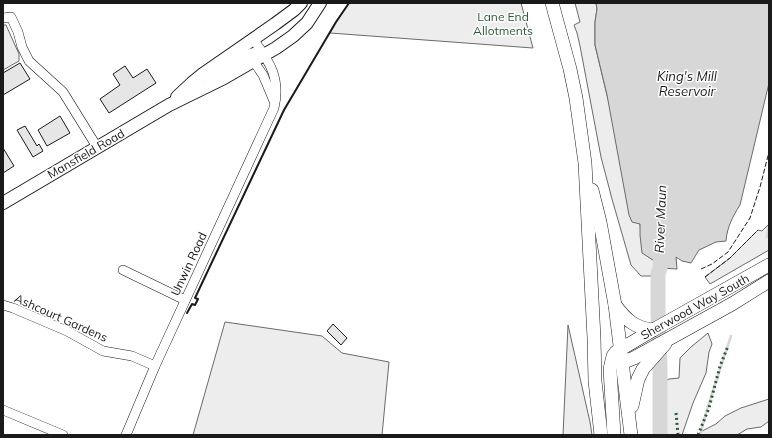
<svg xmlns="http://www.w3.org/2000/svg" width="772" height="438" viewBox="0 0 772 438" font-family="Mulish,sans-serif">
  <style>
    .green { fill: #ededed; stroke: #6a6a6a }
    .water { fill: #d7d7d7; stroke: #6a6a6a }
    .lines { fill: none; stroke-linecap: round; stroke-linejoin: round }
    .stream { stroke: #d7d7d7; stroke-width: 2.5 }
    .river { stroke: #d7d7d7; stroke-width: 15 }
    .building { fill: #e6e6e6; stroke: #1a1a1a }
    .minor-casing { stroke: #1a1a1a; stroke-width: 10 }
    .major-casing { stroke: #1a1a1a; stroke-width: 14 }
    .highway-casing { stroke: #1a1a1a; stroke-width: 14 }
    .minor { stroke: #fff; stroke-width: 9 }
    .major { stroke: #fff; stroke-width: 12 }
    .highway { stroke: #fff; stroke-width: 13 }
    .hedge { stroke: #2b5a34; stroke-width: 3; stroke-dasharray: 2 3; stroke-linecap: butt }
    .fence { stroke: #1a1a1a; stroke-width: 1; stroke-dasharray: 5 2; stroke-linecap: butt }
    .wall { stroke: #1a1a1a; stroke-width: 2 }
    .labels { text-anchor: middle; stroke-width: 3; stroke-linejoin: round; paint-order: stroke }
    .park-label { font-size: 12px; fill: #2b5a34; stroke: #fff }
    .street-label { font-size: 12px; fill: #1a1a1a; stroke: #fff }
    .water-label { font-size: 13px; font-style: italic; fill: #1a1a1a; stroke: #fff }
  </style>
  <rect width="100%" height="100%" fill="#fff"/>
  <g class="green">
    <path d="M349 3H521L533 48 330 33 336 22Z"/>
    <path d="M575 3H596L597 9 595 22V45L607 95 640 224 643 253 656 262 653 276H641L631 265 612 199 601 157 580 46 577 33 574 25 580 22Z"/>
    <path d="M3 25H6L19 54V61L3 70Z"/>
    <path d="M769 224V250L710 284 705 277 730 258 758 230 762 231Z"/>
    <path d="M225 322 322 336 342 353 389 362 382 435H193Z"/>
    <path d="M568 325 590 422 592 435H563Z"/>
    <path d="M708 333 712 344 709 352 706 373 693 403 682 435H656L655 386 669 379 679 378 680 358 691 347Z"/>
    <path d="M769 399V421L761 427 747 429 737 435H698L700 432 716 424 725 416 741 408Z"/>
  </g>
  <path class="water" d="M596 3H769V83L740 205C733 216 727 227 726 241L716 242 699 250 691 263 682 261 676 257 677 269 660 268 656 262 642 253 640 235V224L632 222 629 215 607 95 595 45V22L597 9Z"/>
  <g class="lines">
    <g class="stream">
      <path d="M767 237 769 226"/>
      <path d="M700 435 708 406 731 336"/>
    </g>
    <path class="river" d="M660 435V367L658 311V274L660 268 661 248"/>
  </g>
  <g class="building">
    <path d="M20 63 30 79 3 95V73Z"/>
    <path d="M125 66 133 78 147 69 156 83 109 113 100 99 120 85 113 74Z"/>
    <path d="M60 116 70 133 47 146 38 130Z"/>
    <path d="M25 126 37 146 39 144 43 151 33 157 17 130Z"/>
    <path d="M3 148 14 166 3 173Z"/>
    <path d="M333 324 347 338 341 345 327 331Z"/>
  </g>
  <g class="lines">
    <defs>
      <g id="minor">
        <path d="M3 18 11 17 18 32 22 47 29 61 63 92 97 147"/>
        <path d="M250 56 263 75 274 101"/>
        <path d="M205 77 233 65 249 54 255 52 260 53 265 55"/>
        <path d="M123 270 185 300"/>
        <path d="M3 305 13 308 67 331 103 351 132 356 155 366"/>
        <path d="M3 410 63 435"/>
        <path d="M126 435 155 366 274 108C281 79 270 62 253 39"/>
      </g>
      <g id="major">
        <path d="M177 97 192 83 203 74 275 24 294 10 301 3"/>
        <path d="M3 203 169 105 224 78 276 48 293 36 307 23 320 3"/>
      </g>
      <g id="highway">
        <path d="M552 3 570 69 576 98 585 163 594 338 595 381 601 435"/>
        <path d="M592 190 600 222 615 305 631 435"/>
        <path d="M615 305C626 320 635 328 653 330"/>
        <path d="M614 361C622 363 627 361 634 358L732 304 769 281"/>
        <path d="M632 406 638 379 643 369 665 344"/>
        <path d="M614 435 610 369 613 356 616 352 621 349 653 330 769 265"/>
      </g>
    </defs>
    <use href="#minor" class="minor-casing"/>
    <use href="#major" class="major-casing"/>
    <use href="#highway" class="highway-casing"/>
    <use href="#minor" class="minor"/>
    <use href="#major" class="major"/>
    <use href="#highway" class="highway"/>
    <g class="hedge">
      <path d="M676 413 678 435"/>
      <path d="M698 435 709 408 720 366 728 346"/>
    </g>
    <g class="fence">
      <path d="M701 269 712 264 728 252 750 218 760 187 769 152V147"/>
      <path d="M705 277 730 258 758 230"/>
    </g>
    <path class="wall" d="M187 313 192 304 195 305 198 299 195 298 284 110 336 22 349 3"/>
  </g>
  <g class="labels">
    <g class="park-label">
      <text x="503" y="21">Lane End<tspan x="503" dy="14">Allotments</tspan></text>
    </g>
    <g class="street-label">
      <text transform="translate(86 154) rotate(-30)" y="4">Mansfield Road</text>
      <text transform="translate(189 264) rotate(-65)" y="4">Unwin Road</text>
      <text transform="translate(695 307) rotate(-29)" y="4">Sherwood Way South</text>
      <text transform="translate(61 318) rotate(24)" y="4">Ashcourt Gardens</text>
    </g>
    <g class="water-label">
      <text x="687" y="81">King's Mill<tspan x="687" dy="15">Reservoir</tspan></text>
      <text transform="translate(660 219) rotate(-88)" y="5">River Maun</text>
    </g>
  </g>
  <rect width="772" height="438" fill="none" stroke="#1a1a1a" stroke-width="8"/>
</svg>
